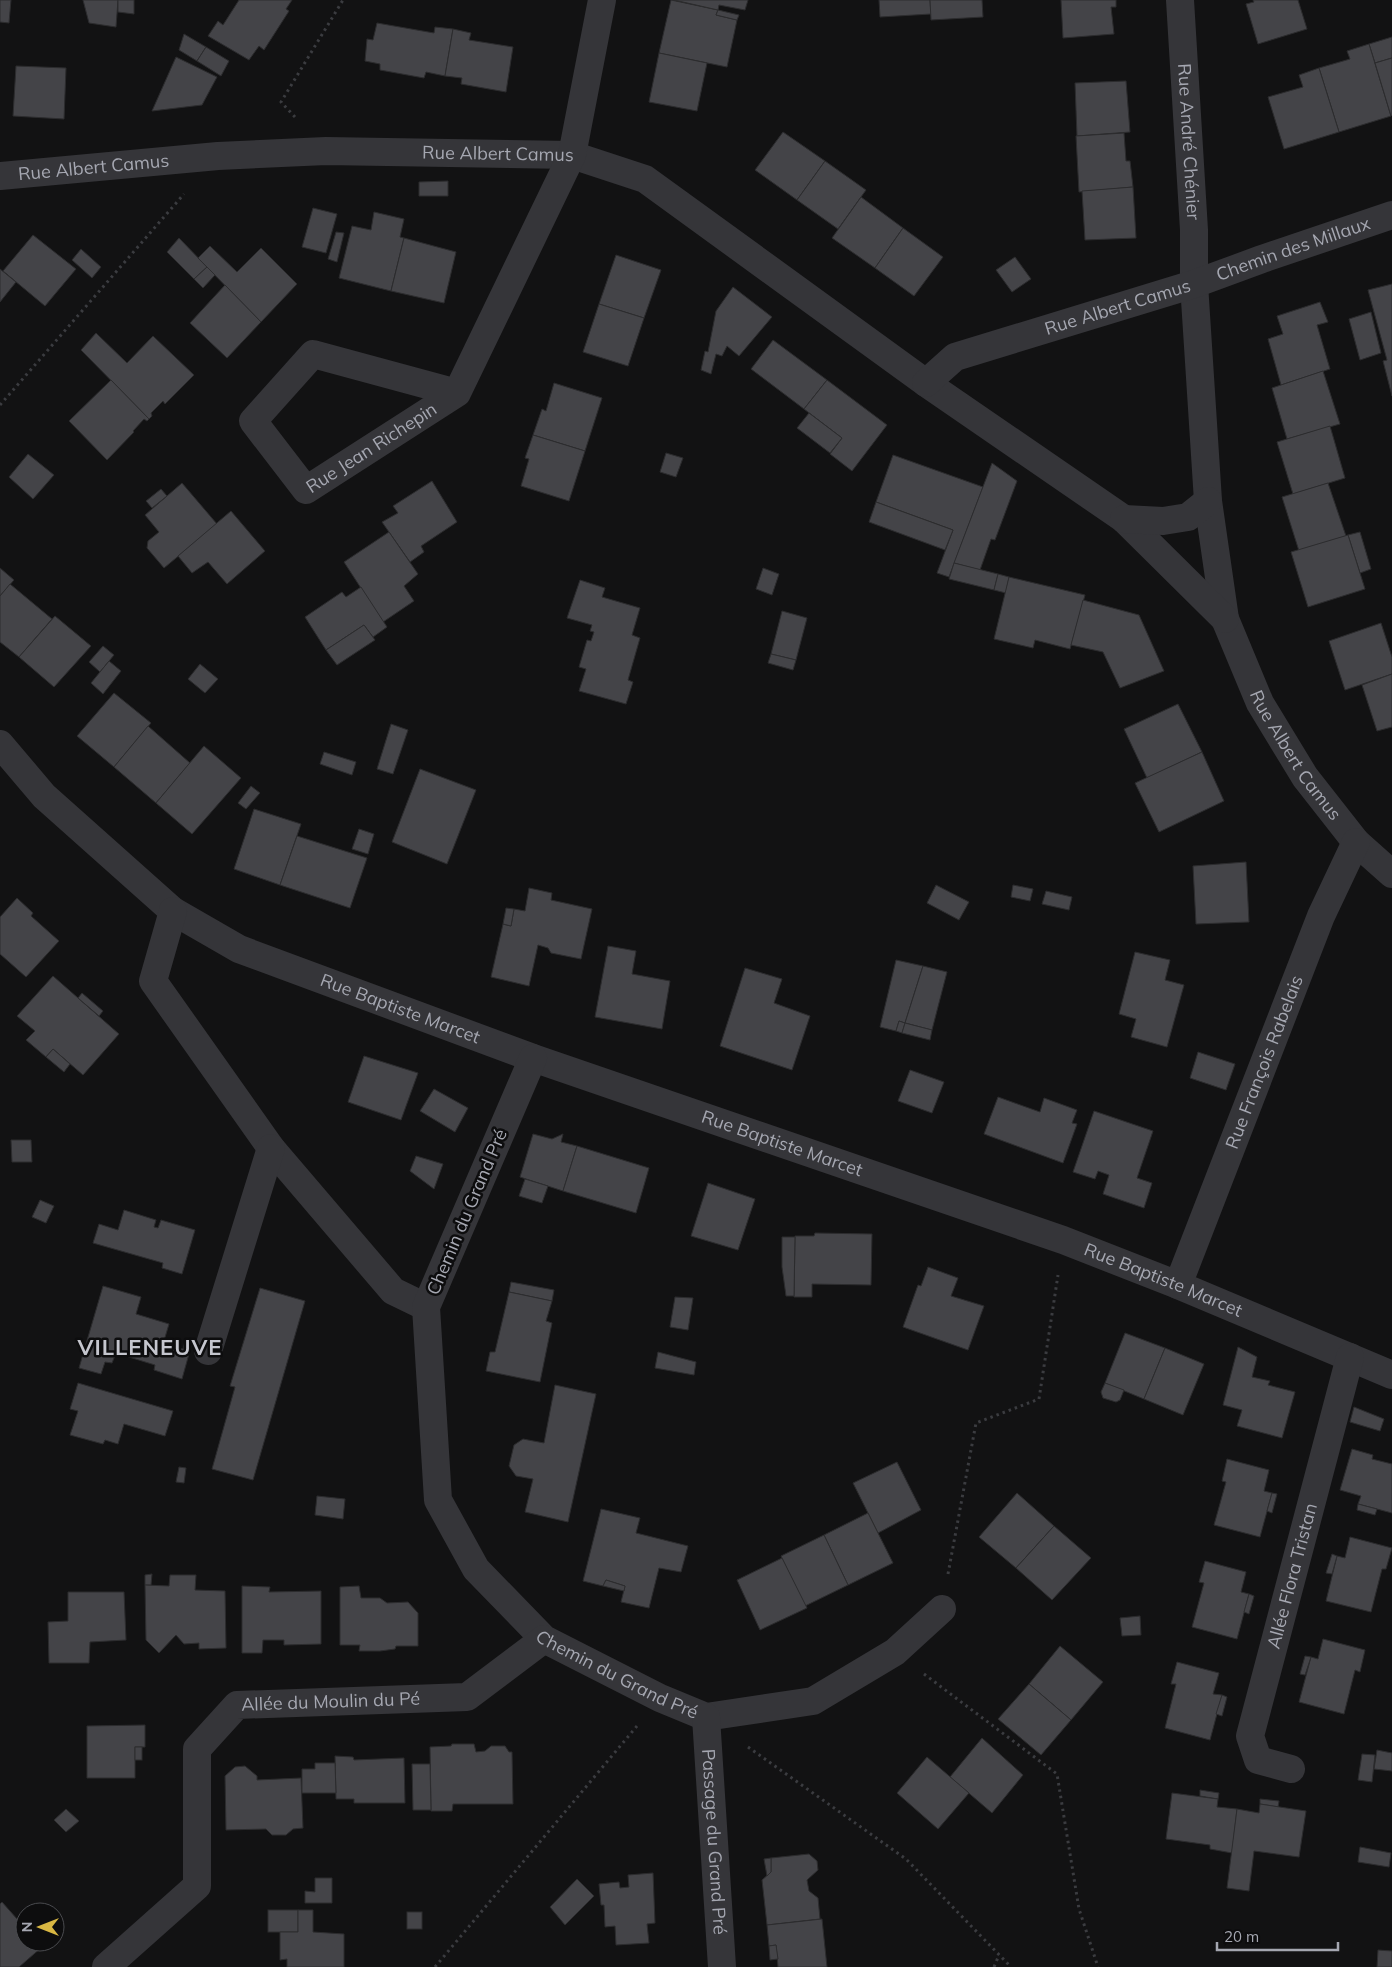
<svg xmlns="http://www.w3.org/2000/svg" width="1392" height="1967" viewBox="0 0 1392 1967" font-family="Mulish,sans-serif">
  <style>
    .building { fill: #444448; stroke: #2c2c2e }
    .lines { fill: none; stroke-linecap: round; stroke-linejoin: round }
    .path { stroke: #3b3c40; stroke-width: 3; stroke-dasharray: 2.5 4; stroke-linecap: butt }
    .street { stroke: #353539; stroke-width: 28 }
    .labels { text-anchor: middle; stroke-width: 5; stroke-linejoin: round; paint-order: stroke }
    .street-label { font-size: 18px; fill: #a5a7b1; stroke: #0d0d0e }
    .district-label { font-size: 22px; font-weight: bold; letter-spacing: 1px; fill: #c5c6ce; stroke: #0d0d0e }
  </style>
  <rect width="100%" height="100%" fill="#121213"/>
  <g class="building">
    <path d="M0 0H11L9 23 0 22Z"/>
    <path d="M83 0H118L116 27 89 23Z"/>
    <path d="M118 0H134V14L118 12Z"/>
    <path d="M239 0H292L286 9 289 11 264 50 259 46 249 60 208 36 218 21 223 25Z"/>
    <path d="M671 0 718 10 716 15 737 20 727 67 659 53Z"/>
    <path d="M674 0H748L745 10 719 5 718 10Z"/>
    <path d="M879 0H930L931 14 880 17Z"/>
    <path d="M930 0H982L983 17 931 20Z"/>
    <path d="M1061 0H1116V7H1111L1114 34 1063 38Z"/>
    <path d="M1253 0H1298L1307 29 1258 44 1246 4 1254 2Z"/>
    <path d="M718 10 739 15 737 20 716 15Z"/>
    <path d="M377 23 434 33 435 27 453 29 445 76 426 72 424 78 380 70V64L365 61 367 39 373 40Z"/>
    <path d="M453 29 471 33 469 40 513 47 506 92 461 84 462 78 445 76Z"/>
    <path d="M184 34 206 47 197 61 179 50Z"/>
    <path d="M1392 37V58L1375 63 1369 44Z"/>
    <path d="M1369 44 1391 116 1339 132 1319 68 1350 59 1347 51Z"/>
    <path d="M206 47 229 61 221 76 197 61Z"/>
    <path d="M659 53 707 63 697 111 649 102Z"/>
    <path d="M176 57 217 77 202 105 152 111Z"/>
    <path d="M1392 58V115L1391 116 1375 63Z"/>
    <path d="M16 66 66 68 64 119 13 116Z"/>
    <path d="M1319 68 1339 132 1284 149 1268 97 1303 87 1299 75Z"/>
    <path d="M1126 81 1130 132 1077 136 1075 83Z"/>
    <path d="M783 132 825 161 797 200 755 170Z"/>
    <path d="M1124 133 1126 161H1130L1133 187 1079 192 1076 136Z"/>
    <path d="M825 161 866 190 838 229 797 200Z"/>
    <path d="M448 181V196H419V182Z"/>
    <path d="M1133 187 1136 238 1085 240 1082 191Z"/>
    <path d="M861 197 903 228 875 268 832 238Z"/>
    <path d="M313 208 337 214 326 253 302 247Z"/>
    <path d="M374 212 404 219 400 237 404 238 391 291 339 278 352 226 371 230Z"/>
    <path d="M903 228 943 257 914 296 875 268Z"/>
    <path d="M336 232 344 233 337 262 328 259Z"/>
    <path d="M33 235 76 269 45 306 3 271Z"/>
    <path d="M179 238 207 267 194 279 167 252Z"/>
    <path d="M404 238 456 252 444 303 391 291Z"/>
    <path d="M210 246 237 272 261 248 297 284 261 322 198 258Z"/>
    <path d="M81 249 101 267 92 278 72 260Z"/>
    <path d="M616 255 661 270 644 318 599 304Z"/>
    <path d="M1015 257 1031 279 1012 292 996 270Z"/>
    <path d="M207 267 215 275 203 288 194 279Z"/>
    <path d="M0 269 16 282 0 302Z"/>
    <path d="M1392 284V396L1383 361 1387 360 1368 290Z"/>
    <path d="M225 285 261 322 227 358 190 323Z"/>
    <path d="M733 287 772 317 739 356 727 346 722 356 716 354 711 374 701 370 705 351 708 352 716 311Z"/>
    <path d="M1320 302 1328 322 1317 325 1330 369 1281 385 1268 339 1283 334 1277 316Z"/>
    <path d="M599 304 644 318 628 366 583 352Z"/>
    <path d="M1371 312 1381 353 1360 360 1349 319Z"/>
    <path d="M96 333 127 363 153 336 194 375 165 404 163 401 151 413 152 416 149 419 81 350Z"/>
    <path d="M773 340 827 380 804 409 751 369Z"/>
    <path d="M1323 371 1340 424 1287 439 1272 388Z"/>
    <path d="M111 380 149 419 147 421 144 419 133 431 134 432 107 460 69 421Z"/>
    <path d="M827 380 887 425 852 471 830 454 842 438 804 409Z"/>
    <path d="M554 383 602 398 585 451 533 435 542 409 546 411Z"/>
    <path d="M809 413 842 438 830 453 797 428Z"/>
    <path d="M1330 426 1345 478 1293 494 1277 442Z"/>
    <path d="M533 435 585 451 569 501 521 486 529 459 525 458Z"/>
    <path d="M666 453 683 458 676 477 660 472Z"/>
    <path d="M28 454 54 475 33 499 9 477Z"/>
    <path d="M893 455 983 487 949 577 937 573 953 530 876 502Z"/>
    <path d="M992 463 1017 481 995 540 991 539 980 570 954 563Z"/>
    <path d="M432 481 457 522 421 546 424 552 410 562 382 522 398 513 393 506Z"/>
    <path d="M182 483 217 524 164 568 147 548 148 541 159 532 145 515Z"/>
    <path d="M1328 483 1346 536 1299 551 1282 497Z"/>
    <path d="M161 489 167 496 152 508 146 501Z"/>
    <path d="M876 502 953 530 945 550 869 522Z"/>
    <path d="M231 511 265 551 227 584 208 562 192 573 178 556Z"/>
    <path d="M389 532 418 574 404 586 414 601 383 622 344 562Z"/>
    <path d="M1360 532 1371 569 1360 573 1348 535Z"/>
    <path d="M1348 535 1365 589 1308 607 1291 552Z"/>
    <path d="M954 563 998 574 994 590 949 579Z"/>
    <path d="M0 568 14 580 0 596Z"/>
    <path d="M763 568 779 574 772 595 756 589Z"/>
    <path d="M998 574 1009 577 1006 593 994 590Z"/>
    <path d="M1009 577 1085 595 1070 649 1035 640 1033 648 994 639Z"/>
    <path d="M580 580 605 588 602 597 640 608 632 635 640 638 628 680 633 682 626 704 579 691 586 669 579 667 587 640 591 641 594 632 590 631 592 625 567 618Z"/>
    <path d="M10 584 52 619 19 657 0 642V596Z"/>
    <path d="M361 587 387 627 373 637 364 625 326 650 305 617 342 592 346 597Z"/>
    <path d="M1083 600 1139 615 1164 671 1120 688 1103 652 1071 645Z"/>
    <path d="M782 611 807 618 796 660 771 654Z"/>
    <path d="M55 616 91 646 54 687 19 657Z"/>
    <path d="M1381 623 1392 657V674L1345 690 1329 641Z"/>
    <path d="M364 625 375 640 337 665 326 650Z"/>
    <path d="M103 646 114 655 100 672 89 662Z"/>
    <path d="M771 654 796 660 793 670 768 663Z"/>
    <path d="M109 661 121 671 103 694 91 683Z"/>
    <path d="M200 664 218 679 205 693 188 679Z"/>
    <path d="M1392 674V727L1377 731 1362 685Z"/>
    <path d="M114 693 151 723 114 767 77 736Z"/>
    <path d="M1178 704 1202 752 1147 778 1124 729Z"/>
    <path d="M391 724 408 730 393 774 377 769Z"/>
    <path d="M148 726 190 763 156 803 114 767Z"/>
    <path d="M204 746 241 778 192 834 156 803Z"/>
    <path d="M324 752 356 762 352 775 320 764Z"/>
    <path d="M1202 752 1224 801 1159 832 1135 783Z"/>
    <path d="M420 769 476 790 447 864 392 842Z"/>
    <path d="M251 786 260 793 246 809 238 803Z"/>
    <path d="M254 809 301 824 280 885 234 869Z"/>
    <path d="M359 829 374 834 368 854 352 849Z"/>
    <path d="M297 836 367 858 350 908 280 885Z"/>
    <path d="M1246 862 1249 922 1196 924 1193 866Z"/>
    <path d="M936 885 969 902 959 920 927 903Z"/>
    <path d="M1013 885 1033 889 1030 901 1011 897Z"/>
    <path d="M529 888 552 893 551 900 592 909 581 959 551 953 548 948 538 945 529 986 491 977 503 924 511 926 514 909 525 911Z"/>
    <path d="M1046 891 1072 897 1069 910 1042 904Z"/>
    <path d="M17 898 33 913 31 916 59 941 26 977 0 954V917Z"/>
    <path d="M506 908 514 909 511 926 503 924Z"/>
    <path d="M608 946 636 951 632 974 670 981 662 1029 595 1017Z"/>
    <path d="M1135 952 1170 960 1165 980 1184 985 1167 1047 1131 1037 1136 1019 1119 1014Z"/>
    <path d="M896 960 923 966 905 1023 899 1021 896 1031 880 1027Z"/>
    <path d="M923 966 947 972 932 1030 905 1023Z"/>
    <path d="M745 968 782 979 774 1003 810 1016 792 1070 720 1046Z"/>
    <path d="M53 976 119 1034 83 1075 53 1049 46 1057 26 1040 35 1031 17 1016Z"/>
    <path d="M82 993 103 1011 99 1016 78 998Z"/>
    <path d="M899 1021 905 1023 902 1033 896 1031Z"/>
    <path d="M905 1023 932 1030 930 1040 902 1033Z"/>
    <path d="M53 1049 70 1064 64 1072 46 1057Z"/>
    <path d="M1198 1052 1235 1064 1226 1090 1190 1078Z"/>
    <path d="M364 1056 418 1073 401 1120 348 1102Z"/>
    <path d="M910 1070 944 1082 932 1113 898 1101Z"/>
    <path d="M434 1089 468 1108 455 1132 420 1111Z"/>
    <path d="M998 1097 1040 1112 1044 1098 1077 1110 1072 1123 1077 1124 1063 1163 984 1134Z"/>
    <path d="M1094 1111 1153 1131 1137 1178 1152 1183 1144 1208 1103 1194 1109 1175 1098 1171 1095 1179 1073 1172Z"/>
    <path d="M533 1134 552 1139 563 1134 561 1142 577 1146 563 1191 520 1177Z"/>
    <path d="M11 1140H31L32 1162H12Z"/>
    <path d="M577 1146 649 1168 636 1213 563 1191Z"/>
    <path d="M416 1156 443 1164 434 1189 410 1171Z"/>
    <path d="M525 1179 548 1186 542 1203 519 1196Z"/>
    <path d="M708 1183 755 1199 738 1250 691 1236Z"/>
    <path d="M40 1200 54 1206 46 1223 32 1217Z"/>
    <path d="M124 1210 156 1220 154 1227 158 1228 161 1220 195 1230 182 1274 162 1268 163 1263 93 1243 99 1224 118 1230Z"/>
    <path d="M815 1233 872 1234 871 1285 812 1284V1297H794L795 1236H814Z"/>
    <path d="M782 1237H795L794 1296H786L782 1267Z"/>
    <path d="M928 1267 958 1278 951 1296 984 1306 968 1350 903 1327 918 1285 921 1286Z"/>
    <path d="M511 1282 554 1290 552 1301 509 1292Z"/>
    <path d="M103 1286 141 1297 136 1314 169 1324 163 1344 183 1349 185 1341 192 1343 182 1379 154 1370 155 1365 116 1353 112 1363 105 1362 101 1374 79 1368Z"/>
    <path d="M260 1288 305 1301 253 1480 212 1469 235 1387 230 1386Z"/>
    <path d="M509 1292 552 1301 546 1321 552 1323 540 1382 486 1371 490 1352H495Z"/>
    <path d="M675 1297 693 1298 688 1330 670 1327Z"/>
    <path d="M1125 1333 1165 1348 1144 1399 1105 1383Z"/>
    <path d="M1238 1347 1257 1357 1252 1377 1270 1381 1268 1385 1295 1392 1282 1438 1237 1426 1242 1410 1223 1405Z"/>
    <path d="M1165 1348 1204 1364 1183 1415 1144 1399Z"/>
    <path d="M658 1352 696 1362 694 1375 655 1368Z"/>
    <path d="M78 1383 173 1411 165 1436 124 1424 118 1444 105 1440 103 1444 70 1435 78 1411 70 1409Z"/>
    <path d="M1105 1383 1124 1390 1120 1400 1116 1402 1103 1398 1101 1392Z"/>
    <path d="M555 1385 596 1394 568 1522 525 1512 533 1479 516 1476 509 1466 514 1445 523 1439 544 1443Z"/>
    <path d="M1354 1407 1384 1419 1380 1431 1350 1422Z"/>
    <path d="M1352 1449 1373 1455 1372 1459 1392 1464V1513L1358 1504 1361 1496 1340 1490Z"/>
    <path d="M1227 1459 1269 1470 1264 1491 1272 1493 1260 1537 1214 1525 1226 1482 1222 1481Z"/>
    <path d="M897 1462 921 1510 878 1533 853 1483Z"/>
    <path d="M179 1467 186 1468 184 1483 176 1482Z"/>
    <path d="M1017 1493 1054 1526 1016 1568 979 1537Z"/>
    <path d="M1272 1493 1277 1494 1272 1513 1267 1511Z"/>
    <path d="M317 1496 345 1499 343 1519 315 1515Z"/>
    <path d="M1358 1504 1377 1509 1375 1515 1357 1510Z"/>
    <path d="M601 1509 640 1518 636 1533 688 1546 681 1572 659 1568 649 1608 621 1602 625 1586 606 1580 603 1586 583 1581Z"/>
    <path d="M868 1513 893 1563 848 1585 824 1535Z"/>
    <path d="M1054 1526 1091 1558 1052 1600 1016 1568Z"/>
    <path d="M824 1535 848 1585 805 1606 781 1556Z"/>
    <path d="M1350 1537 1392 1548 1386 1569H1382L1371 1612 1326 1601 1337 1556 1345 1558Z"/>
    <path d="M1332 1554 1337 1556 1332 1574 1326 1573Z"/>
    <path d="M782 1558 807 1608 760 1630 737 1580Z"/>
    <path d="M1205 1561 1246 1572 1241 1592 1249 1594 1237 1639 1192 1627 1204 1583 1199 1582Z"/>
    <path d="M152 1574 151 1585H145V1575Z"/>
    <path d="M170 1575H196L195 1590 225 1591 226 1648 199 1649V1643L184 1644 176 1635 159 1653 146 1640 145 1585 169 1586Z"/>
    <path d="M606 1580 625 1586 624 1591 603 1586Z"/>
    <path d="M242 1586 270 1587 269 1592 321 1591V1644L284 1645V1640H263L262 1653H242Z"/>
    <path d="M359 1586 361 1598H380L387 1603 408 1602 418 1613V1646H396L395 1649 380 1651H359L360 1645H340V1587Z"/>
    <path d="M68 1592H124L126 1640 90 1642 89 1663H49L48 1622 68 1621Z"/>
    <path d="M1249 1594 1254 1596 1249 1614 1244 1612Z"/>
    <path d="M1140 1616 1141 1635 1122 1636 1120 1618Z"/>
    <path d="M1323 1639 1365 1650 1360 1672 1355 1670 1344 1714 1299 1702 1311 1657 1318 1659Z"/>
    <path d="M1060 1646 1103 1682 1071 1720 1029 1684Z"/>
    <path d="M1305 1656 1311 1657 1305 1675 1300 1674Z"/>
    <path d="M1177 1662 1219 1673 1213 1694 1222 1695 1210 1740 1165 1728 1176 1684H1171Z"/>
    <path d="M1029 1684 1071 1720 1041 1755 998 1719Z"/>
    <path d="M1222 1695 1227 1697 1222 1716 1216 1714Z"/>
    <path d="M145 1725V1747H135V1778H87V1726Z"/>
    <path d="M982 1738 1023 1775 992 1813 950 1777Z"/>
    <path d="M452 1744H474L476 1752 485 1751 491 1746H505L509 1752H512L513 1804H453L452 1811H431L430 1747 451 1746Z"/>
    <rect x="135" y="1747" width="7" height="13"/>
    <path d="M1377 1750 1392 1753V1771L1374 1769Z"/>
    <path d="M1362 1754 1375 1755 1372 1782 1358 1780Z"/>
    <path d="M335 1756 353 1757 354 1760 404 1758 405 1803H354V1799H336Z"/>
    <path d="M927 1757 969 1793 938 1829 897 1793Z"/>
    <path d="M315 1763H335L336 1793H302V1769H315Z"/>
    <path d="M412 1764H430L431 1810H413Z"/>
    <path d="M245 1766 257 1776V1780L301 1778 303 1828 293 1829 286 1835H272L266 1829 226 1830 225 1776 235 1767Z"/>
    <path d="M1200 1790 1219 1793 1218 1799 1200 1796Z"/>
    <path d="M1172 1793 1218 1799 1217 1807 1237 1809 1232 1853 1210 1849V1845L1166 1839Z"/>
    <path d="M1260 1799 1279 1801 1278 1807 1260 1804Z"/>
    <path d="M1260 1804 1306 1811 1299 1857 1254 1851 1249 1891 1227 1888 1237 1809 1259 1813Z"/>
    <path d="M66 1809 79 1821 66 1832 54 1820Z"/>
    <path d="M1360 1847 1391 1853 1389 1867 1358 1862Z"/>
    <path d="M809 1854 817 1861 818 1870 807 1880 809 1891 818 1898 820 1919 767 1925 762 1880 771 1872V1858Z"/>
    <path d="M771 1858V1872L767 1876 764 1859Z"/>
    <path d="M653 1873 655 1923 647 1924 649 1943 616 1945 615 1926 605 1927 604 1905H601L599 1884 619 1882 620 1888 629 1887 628 1875Z"/>
    <path d="M315 1878H332V1903H305V1891L315 1892Z"/>
    <path d="M577 1879 594 1896 565 1925 550 1907Z"/>
    <path d="M2 1902 25 1928V1942H37L42 1947 19 1967H0V1904Z"/>
    <rect x="268" y="1910" width="30" height="22"/>
    <path d="M298 1910H313V1932L344 1934V1967H287V1959L280 1960V1932H298Z"/>
    <rect x="407" y="1912" width="15" height="17"/>
    <path d="M822 1919 827 1967H778L776 1945 769 1946 767 1925Z"/>
    <path d="M776 1945 778 1959 770 1960 769 1946Z"/>
    <path d="M1378 1950 1392 1951V1967H1377Z"/>
  </g>
  <g class="lines">
    <g class="path">
      <path d="M295 117 281 102 343 0"/>
      <path d="M0 405 184 194"/>
      <path d="M948 1574 976 1423 1039 1399 1058 1275"/>
      <path d="M924 1674 1057 1774 1079 1909 1098 1967"/>
      <path d="M748 1747 906 1859 1011 1967"/>
      <path d="M435 1967 637 1726"/>
      <path d="M994 1967 999 1955"/>
    </g>
    <g class="street">
      <path id="s1" d="M1180 0 1194 230V284L1208 501 1225 619 1260 703 1305 777 1356 842 1392 874"/>
      <path id="s2" d="M0 176 218 156 326 151 572 155 645 179 926 383 1124 519 1225 619"/>
      <path id="s3" d="M926 383 955 357 1194 284 1262 259 1392 215"/>
      <path id="s4" d="M457 393 313 354 253 421 306 490 457 393 572 155 602 0"/>
      <path d="M1124 519 1163 521 1188 517 1208 501"/>
      <path id="s5" d="M0 744 44 796 173 911 239 949 533 1058 1063 1240 1178 1285 1392 1375"/>
      <path d="M173 911 153 981 271 1148 393 1291 426 1307"/>
      <path id="s6" d="M533 1058 426 1307 438 1500 476 1569 544 1639 660 1698 706 1717 813 1701 895 1652 942 1609"/>
      <path id="s7" d="M1178 1285 1321 916 1356 842"/>
      <path d="M208 1351 271 1148"/>
      <path id="s8" d="M706 1717 722 1967"/>
      <path id="s9" d="M1291 1769 1258 1760 1250 1736 1350 1357"/>
      <path id="s10" d="M106 1967 197 1886V1749L237 1705 467 1697 544 1639"/>
    </g>
  </g>
  <g class="labels">
    <g class="street-label">
      <text dy="6" stroke="none"><textPath href="#s1" startOffset="142">Rue André Chénier</textPath></text>
      <text dy="6" stroke="none"><textPath href="#s2" startOffset="499">Rue Albert Camus</textPath></text>
      <text dy="6" stroke="none"><textPath href="#s2" startOffset="94">Rue Albert Camus</textPath></text>
      <text dy="6" stroke="none"><textPath href="#s3" startOffset="394">Chemin des Millaux</textPath></text>
      <text dy="6" stroke="none"><textPath href="#s3" startOffset="209">Rue Albert Camus</textPath></text>
      <text dy="6" stroke="none"><textPath href="#s4" startOffset="404">Rue Jean Richepin</textPath></text>
      <text dy="6" stroke="none"><textPath href="#s1" startOffset="775">Rue Albert Camus</textPath></text>
      <text dy="6" stroke="none"><textPath href="#s5" startOffset="489">Rue Baptiste Marcet</textPath></text>
      <text dy="6" stroke="none"><textPath href="#s7" startOffset="239">Rue François Rabelais</textPath></text>
      <text dy="6" stroke="none"><textPath href="#s5" startOffset="894">Rue Baptiste Marcet</textPath></text>
      <text transform="translate(467 1212) rotate(-67)" y="6">Chemin du Grand Pré</text>
      <text dy="6" stroke="none"><textPath href="#s5" startOffset="1299">Rue Baptiste Marcet</textPath></text>
      <text dy="6" stroke="none"><textPath href="#s9" startOffset="225">Allée Flora Tristan</textPath></text>
      <text dy="6" stroke="none"><textPath href="#s6" startOffset="722">Chemin du Grand Pré</textPath></text>
      <text dy="6" stroke="none"><textPath href="#s10" startOffset="412">Allée du Moulin du Pé</textPath></text>
      <text dy="6" stroke="none"><textPath href="#s8" startOffset="125">Passage du Grand Pré</textPath></text>
    </g>
    <g class="district-label">
      <text x="150" y="1355">VILLENEUVE</text>
    </g>
  </g>
  <g transform="translate(40 1927) rotate(270)"><circle r="24" fill="#0d0d0e" stroke="#4a4b4f"/>
  <path d="M0-4L9 19L0 12L-9 19Z" fill="#d9b743"/>
  <text y="-8" font-size="14" font-weight="bold" text-anchor="middle" fill="#a5a7b1">N</text>
  </g>
  <path d="M1217 1942v8h121v-8" fill="none" stroke="#a5a7b1" stroke-width="2.5"/>
  <text x="1224" y="1942" font-size="15" fill="#a5a7b1" stroke="#0d0d0e" stroke-width="4" paint-order="stroke">20 m</text>
</svg>
